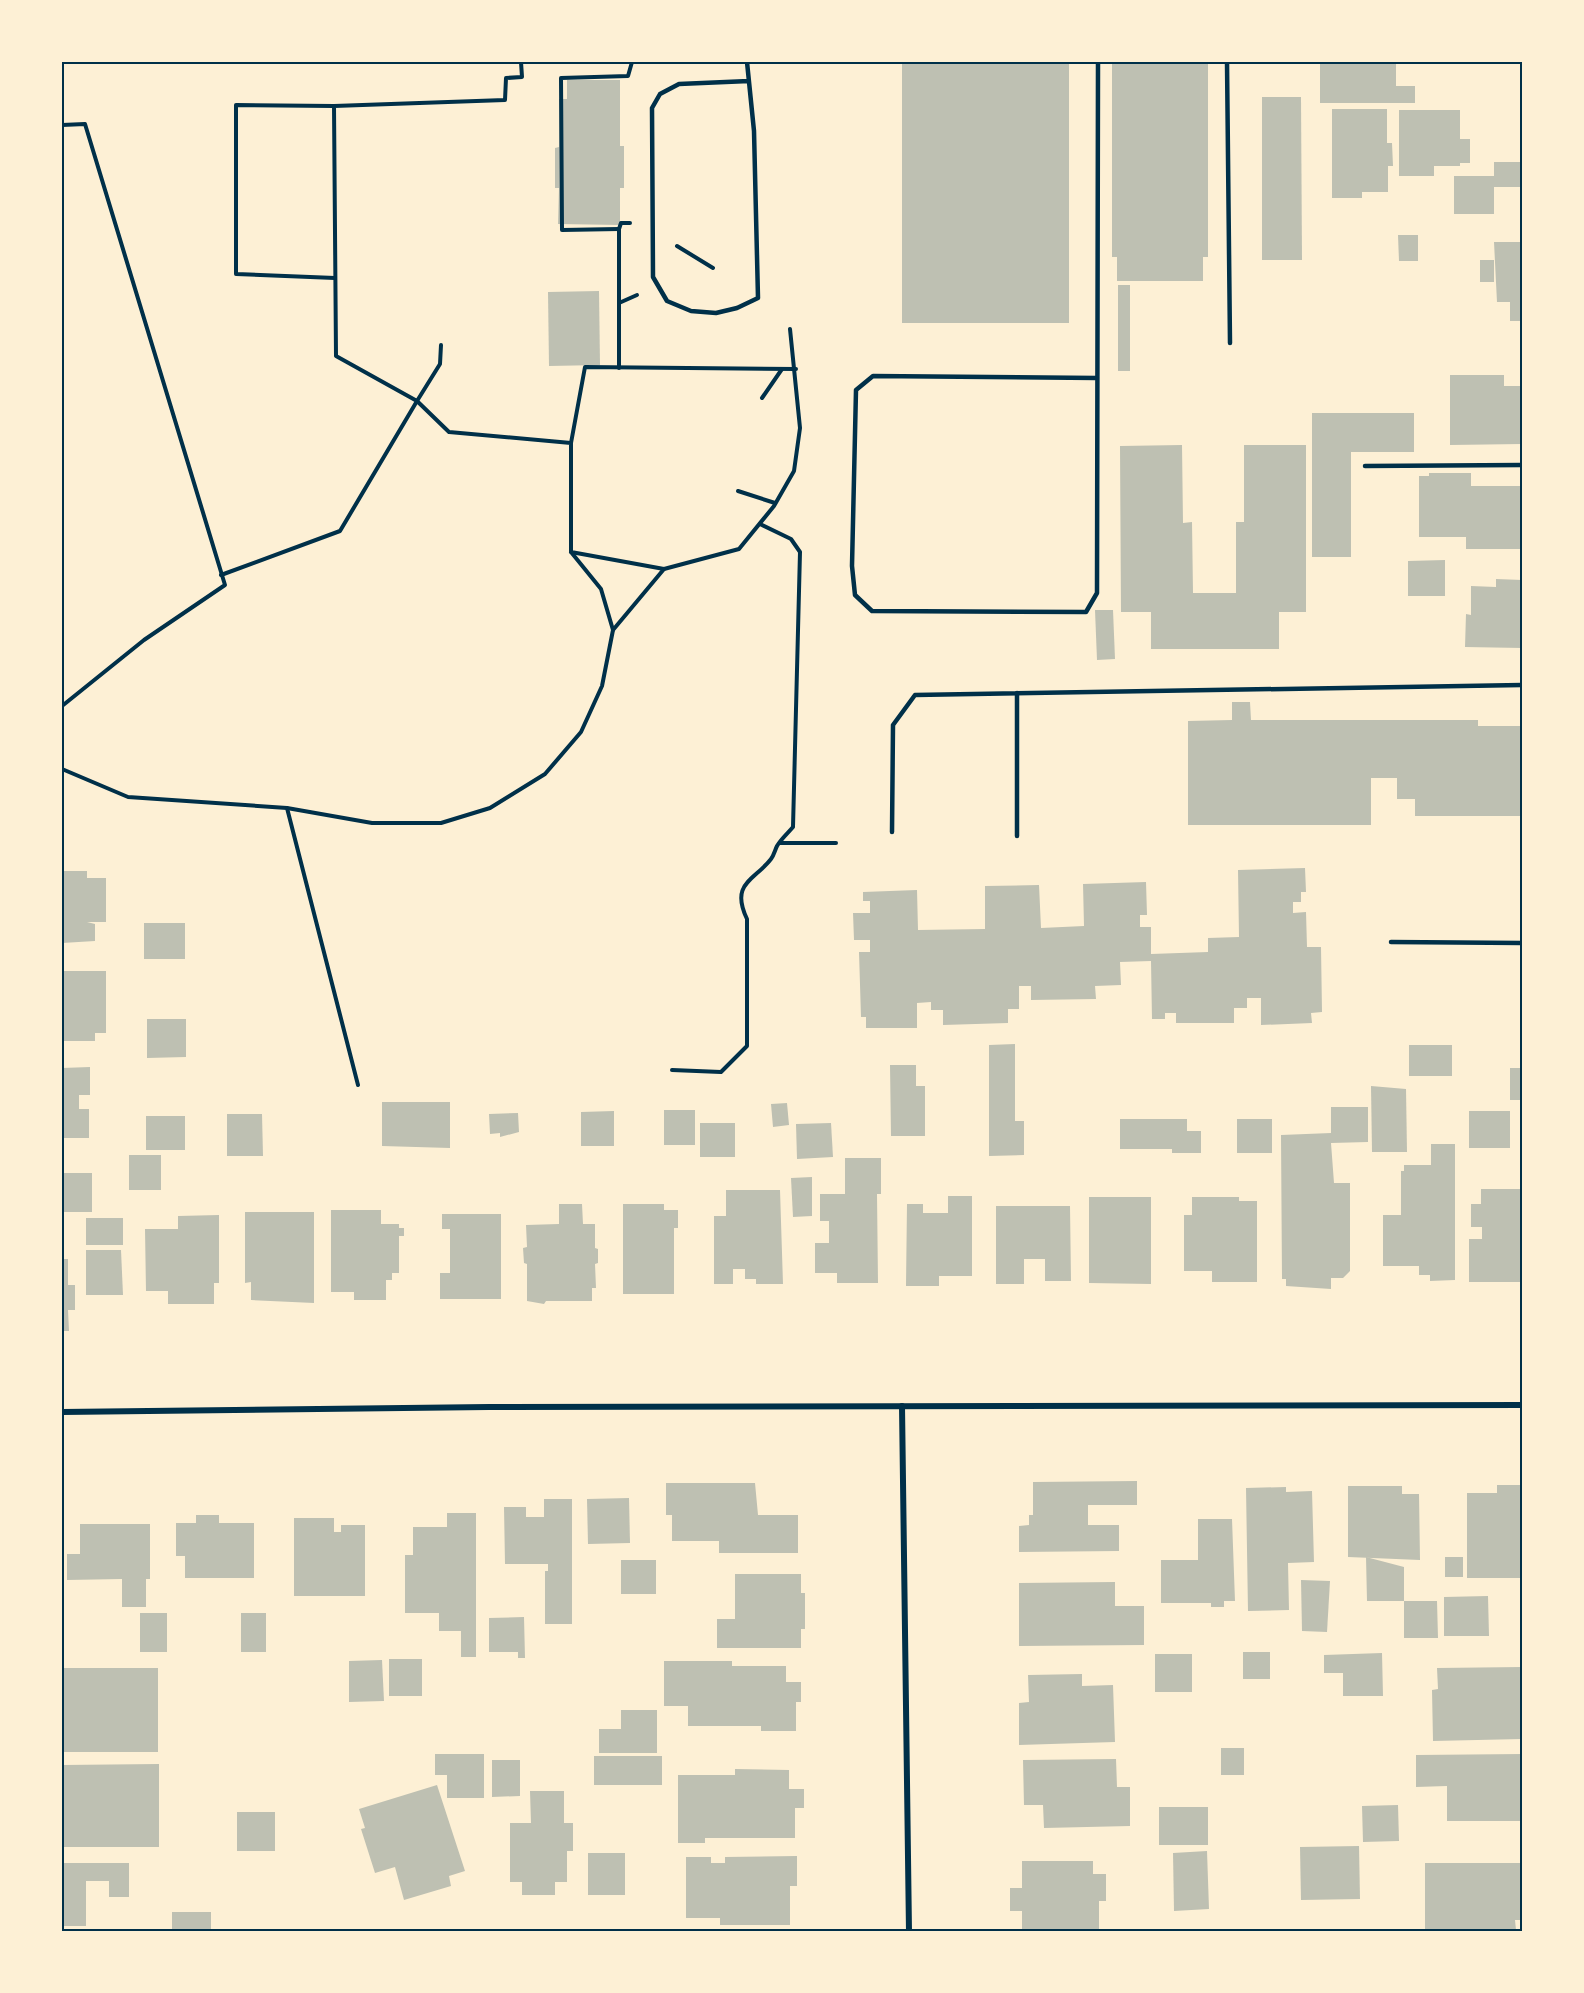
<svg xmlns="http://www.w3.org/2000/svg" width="1584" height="1993" viewBox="0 0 1584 1993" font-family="'Alegreya Sans',sans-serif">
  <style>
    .building { fill: #bec0b2 }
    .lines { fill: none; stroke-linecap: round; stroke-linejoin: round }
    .path { stroke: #003049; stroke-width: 4 }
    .service { stroke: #003049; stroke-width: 4.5 }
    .minor { stroke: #003049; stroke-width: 6 }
    .neatline { fill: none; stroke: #003049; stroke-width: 2 }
  </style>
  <rect width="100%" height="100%" fill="#fdf0d5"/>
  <g class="building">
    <rect x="902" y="62" width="167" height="261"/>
    <path d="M1112 62H1208V257H1203V281H1117V257H1112Z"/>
    <path d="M1320 62H1396V86H1415V103H1320Z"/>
    <path d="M567 80H620V146H624V188H620V225L558 224 559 188H555V148L559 147V99H567Z"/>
    <path d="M1262 97H1301L1302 260H1262Z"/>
    <path d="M1332 109H1387V143H1392L1393 166H1388V192H1362V198H1332Z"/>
    <path d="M1399 110H1460V139H1470V163H1460V166H1434V176H1399Z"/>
    <path d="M1494 162H1522V187H1494V214H1454V176H1494Z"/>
    <path d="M1398 235H1418V261H1399Z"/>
    <path d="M1494 242H1522V321H1510V302H1497Z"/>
    <rect x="1480" y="260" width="14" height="22"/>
    <rect x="1118" y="285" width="12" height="86"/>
    <path d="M599 291 600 365 549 366 548 292Z"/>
    <path d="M1450 375H1504V386H1522V444L1450 445Z"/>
    <path d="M1312 413H1414V452H1351V557H1312Z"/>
    <path d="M1182 445 1183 523 1192 522 1193 593H1236V522H1244V445H1306V612H1279V649H1151V612H1121L1120 446Z"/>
    <path d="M1429 473H1471V486H1522V549H1466V537H1419V476H1429Z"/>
    <path d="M1445 560V596H1408V561Z"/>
    <path d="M1496 579 1522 580V648L1465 647 1466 614 1471 615V586L1496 587Z"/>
    <path d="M1095 610H1113L1115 659 1097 660Z"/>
    <path d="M1232 702H1250L1251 720H1478V726H1522V816H1415V799H1397V778H1371V825H1188V721L1232 720Z"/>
    <path d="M1305 868 1306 892H1301V902H1293V913L1306 912 1307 947H1321L1322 1012 1311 1013 1312 1023 1261 1025V998H1247V1008H1234V1023H1176V1013H1165V1019H1152L1151 961 1120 962 1121 985 1095 986 1096 999 1031 1000V986H1019V1009H1008V1023L943 1025V1010H931V1002L917 1003V1028H866V1017H861L859 952H870V940H854L853 913H870V901H863V892L917 890 918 930 985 929V886L1039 885 1041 928 1084 926 1083 884 1146 882 1147 915H1140V927H1151V954L1208 952V938L1239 937 1238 870Z"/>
    <path d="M62 871H87V878H106V922H87L95 924V941L62 943Z"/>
    <rect x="144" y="923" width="41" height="36"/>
    <path d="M62 971H106V1033H95V1041H62Z"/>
    <path d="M147 1019H186V1057L147 1058Z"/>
    <path d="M1015 1044V1121H1024V1155L989 1156V1045Z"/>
    <path d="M1520 1044H1522V1116H1520V1100H1510V1068H1520Z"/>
    <rect x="1409" y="1045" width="43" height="31"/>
    <path d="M890 1065H916V1086H925V1136H891Z"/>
    <path d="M90 1067V1095H79V1109H89V1138H62V1068Z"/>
    <path d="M1371 1086 1406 1089 1407 1152H1372Z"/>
    <path d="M382 1102H450V1148L382 1146Z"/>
    <path d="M787 1103 789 1125 773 1127 771 1104Z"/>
    <path d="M1331 1107H1368V1142L1331 1143 1334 1183H1350V1271L1343 1278H1331V1289L1286 1286V1279H1282L1281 1135 1331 1133Z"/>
    <rect x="664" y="1110" width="31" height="35"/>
    <path d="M614 1111V1146H581V1112Z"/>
    <rect x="1469" y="1111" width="41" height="37"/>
    <path d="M518 1113 519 1132 500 1137V1133L490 1134 489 1114Z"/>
    <path d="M227 1114H262L263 1156H227Z"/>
    <rect x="146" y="1116" width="39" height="34"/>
    <path d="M1120 1119H1187V1131H1201V1153H1172V1149H1120Z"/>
    <rect x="1237" y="1119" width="35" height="34"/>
    <rect x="700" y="1123" width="35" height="34"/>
    <path d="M831 1123 833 1157 797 1159 796 1124Z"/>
    <path d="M1431 1144H1455V1280L1430 1281V1275H1419V1266H1383V1215H1401V1171H1404V1165H1431Z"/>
    <rect x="129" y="1155" width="32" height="35"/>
    <path d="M845 1158H881V1194H877L878 1283H837V1273H815V1243H829V1221H820V1194H845Z"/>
    <rect x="62" y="1173" width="30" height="39"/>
    <path d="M812 1177V1216L793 1217 791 1178Z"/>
    <path d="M1481 1189H1522V1282H1469V1239H1482V1227H1471V1204H1481Z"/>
    <path d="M726 1190H780L783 1284H756V1279H745V1269H733V1284H714V1216H726Z"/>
    <path d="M948 1196H972V1276H939V1286H906L907 1204H923V1213H948Z"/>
    <path d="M1089 1197H1151V1284L1089 1283Z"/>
    <path d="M1192 1197H1239V1201H1257V1282H1212V1271H1184V1215H1192Z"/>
    <path d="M559 1204H582L583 1224H595V1248L598 1249V1263L595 1264 596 1288H592V1301H546L544 1304 527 1301V1264L524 1263 523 1248 527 1247 526 1225 559 1224Z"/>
    <path d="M623 1204H664V1210H678V1228H674V1294H623Z"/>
    <path d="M996 1206H1070L1071 1281H1045V1259H1024V1284H996Z"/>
    <path d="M331 1210H381V1224H399V1228H404V1236H399V1273H392V1280H386V1300H354V1292H331Z"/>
    <path d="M245 1212H314V1303L251 1300V1282L245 1283Z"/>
    <path d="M442 1214H501V1299H440V1273H450V1229H442Z"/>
    <path d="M219 1215V1283H214V1304H168V1291H146L145 1229H178V1216Z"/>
    <rect x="86" y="1218" width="37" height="27"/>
    <path d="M86 1250H121L123 1295H86Z"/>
    <path d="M62 1259H68V1285H75V1310H68L69 1331H62Z"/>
    <path d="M1137 1481V1505H1088V1525H1119V1551L1019 1552V1526L1029 1525V1515H1033V1482Z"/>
    <path d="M666 1483H755L758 1515H798V1553H719V1541H672V1515H666Z"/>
    <path d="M1497 1485H1522V1578H1467V1493H1497Z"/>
    <path d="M1348 1486H1402V1494H1419L1420 1560 1348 1557Z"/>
    <path d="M1286 1487V1492L1312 1491 1314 1562 1288 1563 1289 1610 1248 1611 1246 1488Z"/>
    <path d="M629 1498 630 1543 588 1544 587 1499Z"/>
    <path d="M544 1499H572V1624H545V1571H548V1564H505L504 1507H526V1517H544Z"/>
    <path d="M447 1513H476V1657H461V1631H439V1613H405V1555H413V1527H447Z"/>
    <path d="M196 1515H219V1523H254V1578H185V1556H176V1523H196Z"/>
    <path d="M294 1518H334V1532H341V1525H365V1596H294Z"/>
    <path d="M1198 1519H1232L1235 1601H1224V1607H1211V1603H1161V1560H1198Z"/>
    <path d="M80 1524H150V1579H146V1607H122V1579L67 1580V1554H80Z"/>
    <path d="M1366 1557 1404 1567V1601H1437L1438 1638H1404V1601H1367Z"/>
    <rect x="1445" y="1557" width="18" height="20"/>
    <rect x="621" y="1560" width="35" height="34"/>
    <path d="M735 1574H801V1593H805V1629H801V1648H717V1619H735Z"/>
    <path d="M1301 1580 1330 1581 1327 1632 1302 1631Z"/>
    <path d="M1115 1582V1606H1144V1645L1019 1646V1583Z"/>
    <path d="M1488 1596 1489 1636H1444V1597Z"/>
    <rect x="140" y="1613" width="27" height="39"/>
    <rect x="241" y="1613" width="25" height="39"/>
    <path d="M524 1617 525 1658H518V1652H489V1618Z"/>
    <rect x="1243" y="1652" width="27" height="27"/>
    <path d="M1382 1653 1383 1696H1343V1673H1324V1655Z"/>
    <rect x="1155" y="1654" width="37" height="38"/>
    <rect x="389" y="1659" width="33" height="37"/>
    <path d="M382 1660 384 1701 349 1702V1661Z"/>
    <path d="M664 1661H732V1666H786V1682H801V1702H796V1731H761V1726H688V1706H664Z"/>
    <path d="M1522 1667V1739L1433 1741 1432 1690 1438 1689 1437 1668Z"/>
    <rect x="62" y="1668" width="96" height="84"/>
    <path d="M1082 1674V1686L1113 1685 1115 1742 1019 1745V1703L1029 1702 1028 1675Z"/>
    <path d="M621 1710H657V1753H599V1729H621Z"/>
    <rect x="1221" y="1748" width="23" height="27"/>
    <path d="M435 1754H484V1798H447V1775H435Z"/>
    <path d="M1522 1754V1821H1447V1786L1416 1787V1755Z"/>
    <rect x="594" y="1756" width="68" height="29"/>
    <path d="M1116 1759 1117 1787H1130V1826L1044 1828 1043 1805H1024L1023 1760Z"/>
    <path d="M492 1760H520V1796L492 1797Z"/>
    <path d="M159 1764V1847H62V1765Z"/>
    <path d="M735 1769 789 1770V1789H804V1808H795V1838H705V1843H678V1775H735Z"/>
    <path d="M437 1785 465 1871 449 1876 451 1886 404 1900 395 1867 375 1873 361 1829 365 1828 359 1809Z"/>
    <path d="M530 1791H564V1823H573V1851H567V1882H555V1895H522V1882H510V1823H531Z"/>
    <path d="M1398 1805 1399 1841 1363 1842 1362 1806Z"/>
    <rect x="1159" y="1807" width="49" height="38"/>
    <rect x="237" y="1812" width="38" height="39"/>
    <path d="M1359 1846 1360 1899 1301 1900 1300 1847Z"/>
    <path d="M1207 1851 1209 1909 1174 1911 1173 1853Z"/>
    <rect x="588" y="1853" width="37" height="42"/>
    <path d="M797 1856V1886H790V1925H720V1918H686V1857H711V1863H725V1857Z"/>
    <path d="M1022 1861H1093V1874H1106V1901H1099V1932H1022V1911H1010V1888H1022Z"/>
    <path d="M62 1863H129V1897H109V1881H86V1926H62Z"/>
    <path d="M1425 1863H1522V1920H1515L1516 1930H1425Z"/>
    <rect x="172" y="1912" width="39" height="20"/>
  </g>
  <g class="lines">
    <g class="path">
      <path d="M334 106 236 105V274L335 278"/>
      <path d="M62 125 85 124 225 585 144 640 62 706"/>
      <path d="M619 229 562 230 561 78 628 76 632 62"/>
      <path d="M677 246 713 268"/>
      <path d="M619 303 637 295"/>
      <path d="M441 345 440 364 417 401 336 356 334 106 505 100 506 78 522 77 521 62"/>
      <path d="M619 368V229L621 223H630"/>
      <path d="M762 398 782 369"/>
      <path d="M571 443 585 367 796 369"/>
      <path d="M738 491 775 503"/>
      <path d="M221 575 340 531 417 401 449 432 571 443V552L664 569 739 549 774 506 794 471 800 428 790 329"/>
      <path d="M613 630 664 569"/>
      <path d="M62 769 128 797 287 808 358 1085"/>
      <path d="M287 808 372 823H441L490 808 545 774 581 732 602 686 613 630 601 589 571 552"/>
      <path d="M780 843H836"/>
      <path d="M672 1070 721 1072 747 1046V919C730 883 754 881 771 859 774 855 775 850 777 846 781 839 788 833 793 827L800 552 791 539 760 524"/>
    </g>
    <g class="service">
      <path d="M747 62 754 131 758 298 737 308 716 313 691 311 667 301 653 277 652 108 660 94 679 84 749 81"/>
      <path d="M1227 62 1230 343"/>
      <path d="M1097 378 873 376 856 390 852 566 855 595 872 611 1086 612 1097 593 1098 62"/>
      <path d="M1365 466 1522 465"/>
      <path d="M1017 693V836"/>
      <path d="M892 832 893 725 915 695 1522 685"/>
      <path d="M1391 942 1522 943"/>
    </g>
    <g class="minor">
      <path d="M902 1406 909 1932"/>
      <path d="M62 1412 489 1407 1522 1405"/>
    </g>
  </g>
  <rect width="1584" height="1993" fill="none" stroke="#fdf0d5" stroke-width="126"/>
  <rect x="63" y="63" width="1458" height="1867" class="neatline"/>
</svg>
